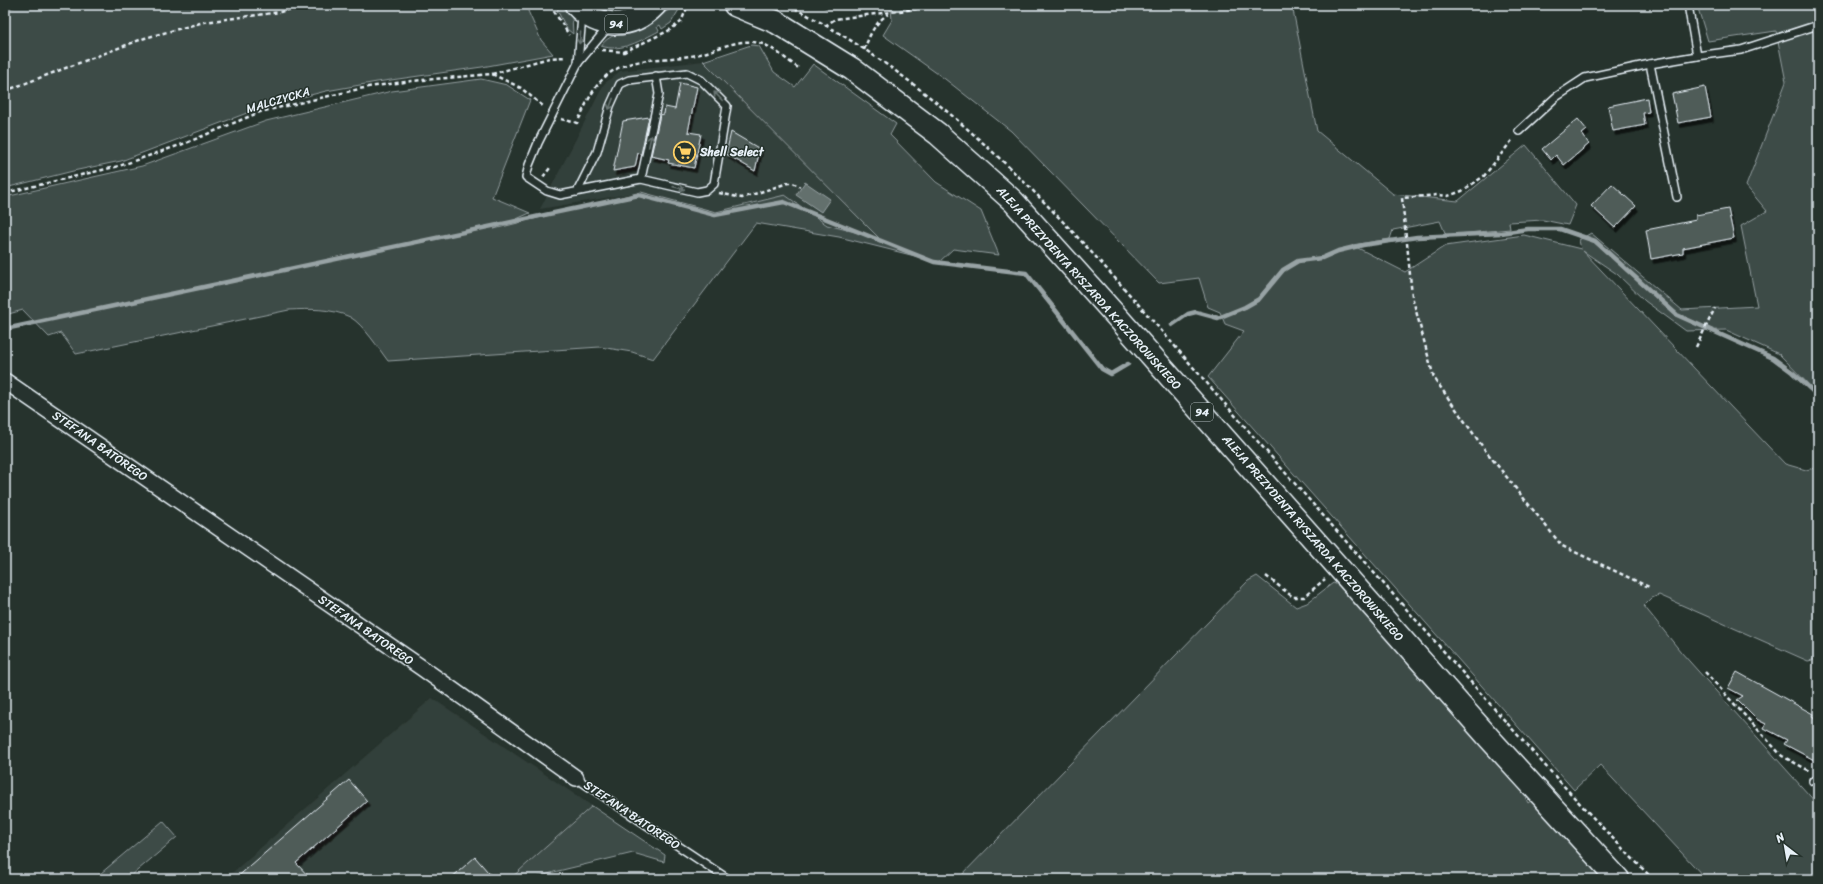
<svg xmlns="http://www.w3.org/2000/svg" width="1823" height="884" viewBox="0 0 1823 884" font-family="Sriracha,sans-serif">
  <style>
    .built { fill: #333f3a }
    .green { fill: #3e4b47; stroke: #939ea0 }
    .water { fill: #636f6d; stroke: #98a3a5 }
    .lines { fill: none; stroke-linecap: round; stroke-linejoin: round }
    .stream { stroke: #98a3a5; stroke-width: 4.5 }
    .building { fill: #505c59; stroke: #e8f1f8; filter: url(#shadow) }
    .lane-casing { stroke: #e8f1f8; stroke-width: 10 }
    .street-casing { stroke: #e8f1f8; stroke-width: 18 }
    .primary-casing { stroke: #e8f1f8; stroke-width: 25 }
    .path { stroke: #e8f1f8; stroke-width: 2.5; stroke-dasharray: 4 3; stroke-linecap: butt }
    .lane { stroke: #26332d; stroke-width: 7 }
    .street { stroke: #26332d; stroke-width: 15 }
    .primary { stroke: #26332d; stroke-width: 22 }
    .oneway { stroke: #6a7674 }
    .labels { text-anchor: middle; stroke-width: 3; stroke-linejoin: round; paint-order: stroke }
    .shield { fill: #26332d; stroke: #aeb8bb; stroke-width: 1 }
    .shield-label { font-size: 11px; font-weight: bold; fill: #e8f1f8 }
    .street-label { font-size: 12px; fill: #e8f1f8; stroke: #26332d }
    .poi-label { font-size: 12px; font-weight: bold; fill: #e8f1f8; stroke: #26332d; text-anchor: start }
  </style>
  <defs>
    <filter id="shadow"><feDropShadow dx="2.5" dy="4.5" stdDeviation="0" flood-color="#0009"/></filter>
  </defs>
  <rect width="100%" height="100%" fill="#26332d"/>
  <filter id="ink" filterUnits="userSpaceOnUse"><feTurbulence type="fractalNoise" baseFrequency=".025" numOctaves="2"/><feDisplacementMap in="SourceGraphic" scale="8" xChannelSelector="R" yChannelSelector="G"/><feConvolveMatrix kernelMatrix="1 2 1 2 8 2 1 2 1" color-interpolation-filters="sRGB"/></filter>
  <g filter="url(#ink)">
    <g class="built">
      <path d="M703 61 880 238 827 225 785 195 716 212 641 192 540 209 604 84 620 71Z"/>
      <path d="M432 698 592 806 510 879H225Z"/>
    </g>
    <g class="green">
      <path d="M19 5H531L528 11 541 40 553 54 482 67 377 82 326 91 260 108 121 161 73 171 5 188V10Z"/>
      <path d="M559 5H565L572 16 573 34 567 29 557 10 560 8Z"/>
      <path d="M820 5H1292L1317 131 1393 194 1458 201 1526 145 1576 205 1568 225 1543 220 1509 222 1510 229 1446 235 1440 221 1393 230 1390 239 1352 245 1405 272 1445 246 1524 235 1581 249 1579 240 1591 233 1682 310 1757 306 1741 226 1767 211 1746 186 1786 82 1776 31 1708 41 1697 5H1818V394L1779 354 1726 330 1686 331 1645 301 1617 274 1583 251 1785 464 1806 470 1818 467V659L1808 661 1659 595 1652 598 1644 606 1681 652 1818 805V879H1706L1600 765 1574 790 1208 377 1244 331 1225 324 1220 312 1208 307 1199 278 1159 283 1011 131 945 79 883 35 892 20 891 9 826 8Z"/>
      <path d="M673 8H680L671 23 662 29 660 25 657 27 659 31C641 40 622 53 601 46 611 31 626 35 641 28 652 23 661 13 673 8Z"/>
      <path d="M751 45 759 46 774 72 795 87 813 64 896 124 890 135 936 182 981 211 999 255 953 249 939 262 839 237 756 223 653 359 632 352 600 347 388 361C379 349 363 324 350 317 331 308 309 309 289 310L76 354 61 333 49 337 23 310 5 315V197L142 166 266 121 392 91 481 79 507 85 530 100 492 197 530 213 494 229 641 192 716 212 785 195 827 225 879 238 703 61Z"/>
      <path d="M1257 576 1296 607 1307 603 1333 583 1341 586 1420 674 1417 677 1420 680 1423 678 1529 797 1526 799 1528 803 1532 800 1606 879H958L1248 581Z"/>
      <path d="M592 806 665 855 664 862 633 853 554 872 533 879H510Z"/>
      <path d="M163 821 177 837 132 875 133 879H94Z"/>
    </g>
    <path class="water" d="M805 182 830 199 821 212 796 195Z"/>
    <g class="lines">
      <g class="stream">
        <path d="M1172 325 1188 314 1196 312 1218 318 1245 307 1259 299 1283 270 1298 261 1322 258 1338 251 1363 245 1417 237 1501 233 1528 229H1560L1595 241 1677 315 1773 358 1792 372 1818 396"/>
        <path d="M5 329 639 195 715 215 784 202 934 262 1026 273 1102 369 1111 374 1128 364"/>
      </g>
    </g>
    <g class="building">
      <path d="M680 83 697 87 688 132 701 134 694 168 668 163 669 160 651 156 660 115 664 114 665 107 675 109Z"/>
      <path d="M1705 87 1711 117 1678 123 1672 94Z"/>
      <path d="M1647 98 1649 112 1643 113 1645 125 1613 131 1608 106Z"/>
      <path d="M649 117 641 154 638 153 635 167 613 171 623 121Z"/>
      <path d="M1578 119 1587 130 1582 134 1589 144 1564 165 1556 155 1551 160 1542 149Z"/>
      <path d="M731 132 760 149 755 171 726 154Z"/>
      <path d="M1612 184 1636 206 1615 228 1591 206Z"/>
      <path d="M1728 209 1734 238 1683 248V253L1651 259 1646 230 1696 220V215Z"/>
      <path d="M1737 672 1813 714 1812 716 1818 720V762L1784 744 1787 740 1764 728 1766 724 1756 719 1737 700 1743 696 1728 688Z"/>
      <path d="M349 780 367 801 296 863 311 879H235Z"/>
      <path d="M475 857 494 879H450Z"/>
    </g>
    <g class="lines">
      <defs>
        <g id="lane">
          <path d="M1697 56 1741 50 1818 25"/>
          <path d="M578 63 582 16"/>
          <path d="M1650 64 1677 197"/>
          <path d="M1519 131 1556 97 1585 78 1650 64 1697 56 1688 5"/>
          <path d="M641 179 659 94 656 76"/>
          <path d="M577 192 597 152 610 106 620 84 629 80 687 73 701 80 727 106 714 184 707 190 697 192 641 179 560 195 547 191 526 177 529 165 538 143 578 63 609 26"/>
          <path d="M576 778 728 879"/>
          <path d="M1813 781 1818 783"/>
        </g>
        <path id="street" d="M5 381 422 668 576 778"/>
        <g id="primary">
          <path d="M576 5C599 30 632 29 655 5"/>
          <path d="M735 5 776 22 852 69 938 134 1013 201 1119 319 1490 739 1618 879"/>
        </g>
      </defs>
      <use href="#lane" class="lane-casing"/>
      <use href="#street" class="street-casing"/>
      <use href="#primary" class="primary-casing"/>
      <g class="path">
        <path d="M550 5 569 35"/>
        <path d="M788 5C960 91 1088 247 1213 390 1290 479 1369 567 1447 655 1514 731 1581 808 1653 879"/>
        <path d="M825 26 835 19 947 5 989 7 1000 5"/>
        <path d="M602 50 624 52 668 31 681 22 688 5"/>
        <path d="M864 50C870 34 874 24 888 14"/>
        <path d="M492 74 549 58 566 57"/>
        <path d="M5 91 145 38 204 22 280 12 307 5"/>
        <path d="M561 119 577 123C585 107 592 88 606 76 632 54 669 62 700 54 719 49 739 38 759 43 771 45 789 62 800 69"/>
        <path d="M543 177 550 168"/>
        <path d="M5 193 119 166 186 143 260 112 368 87 412 81 492 74 521 88 544 107"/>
        <path d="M719 193 742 198 788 183H793L800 187"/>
        <path d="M1406 237 1402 198 1438 195 1448 196 1462 191 1484 176 1513 139"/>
        <path d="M1407 243 1412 296 1434 378 1485 450 1562 546 1649 587"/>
        <path d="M1696 347 1715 308"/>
        <path d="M1266 576 1293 597H1304L1325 579"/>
        <path d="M1705 672 1782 756 1810 771"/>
      </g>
      <use href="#lane" class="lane"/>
      <use href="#street" class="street"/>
      <use href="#primary" class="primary"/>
    </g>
    <defs><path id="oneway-shaft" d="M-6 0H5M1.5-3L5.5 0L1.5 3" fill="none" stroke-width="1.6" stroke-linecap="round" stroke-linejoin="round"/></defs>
    <g class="oneway">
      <use href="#oneway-shaft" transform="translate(580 38) rotate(96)"/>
      <use href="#oneway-shaft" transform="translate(718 96) rotate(-134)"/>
      <use href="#oneway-shaft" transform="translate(611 104) rotate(111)"/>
      <use href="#oneway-shaft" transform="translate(650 141) rotate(-78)"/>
      <use href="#oneway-shaft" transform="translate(679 188) rotate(13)"/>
    </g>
  </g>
  <defs>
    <symbol id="supermarket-ring" viewBox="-11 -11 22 22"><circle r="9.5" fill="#26332d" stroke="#ffd166" stroke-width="1.5"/><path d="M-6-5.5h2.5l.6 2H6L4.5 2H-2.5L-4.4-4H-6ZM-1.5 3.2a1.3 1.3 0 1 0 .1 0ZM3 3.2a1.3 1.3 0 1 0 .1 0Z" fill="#ffd166"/></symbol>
  </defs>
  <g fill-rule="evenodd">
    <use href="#supermarket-ring" x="672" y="140" width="25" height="25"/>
  </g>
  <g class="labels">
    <g class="shield">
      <rect x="605" y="15" width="22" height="18" rx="3"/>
      <rect x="1191" y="403" width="22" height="18" rx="3"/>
    </g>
    <g class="shield-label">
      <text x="616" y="28">94</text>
      <text x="1202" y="416">94</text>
    </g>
    <g class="street-label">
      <text transform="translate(278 100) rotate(-16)" y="4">MALCZYCKA</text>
      <text transform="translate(1089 288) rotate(48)" y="4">ALEJA PREZYDENTA RYSZARDA KACZOROWSKIEGO</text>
      <text transform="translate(100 446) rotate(35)" y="4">STEFANA BATOREGO</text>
      <text transform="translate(1313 538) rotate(49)" y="4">ALEJA PREZYDENTA RYSZARDA KACZOROWSKIEGO</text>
      <text transform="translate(366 630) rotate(35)" y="4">STEFANA BATOREGO</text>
      <text transform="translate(632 815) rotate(34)" y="4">STEFANA BATOREGO</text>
    </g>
    <g class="poi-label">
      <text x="700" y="156">Shell Select</text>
    </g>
  </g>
  <rect width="1823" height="884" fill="none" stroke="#26332d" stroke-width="20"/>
  <rect x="10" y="10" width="1803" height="864" fill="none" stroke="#e8f1f8" stroke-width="1.5" filter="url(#ink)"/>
  <g transform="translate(1785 846) rotate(329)" stroke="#26332d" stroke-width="3" paint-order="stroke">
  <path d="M0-3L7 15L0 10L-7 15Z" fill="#e8f1f8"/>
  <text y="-6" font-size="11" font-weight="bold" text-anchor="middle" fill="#e8f1f8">N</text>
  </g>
</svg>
